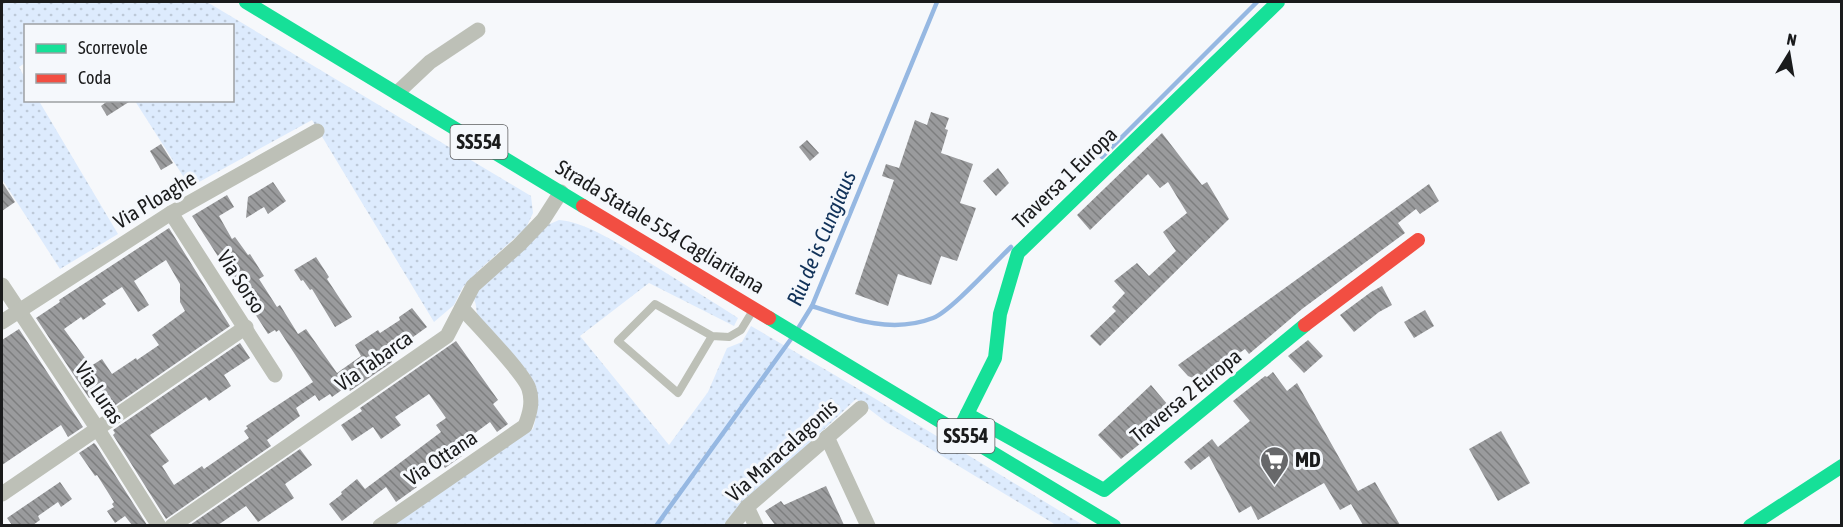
<svg xmlns="http://www.w3.org/2000/svg" width="1843" height="527" viewBox="0 0 1843 527" font-family="'Asap Condensed',sans-serif">
  <style>
    .grass { fill: url(#grass-dots) }
    .lines { fill: none; stroke-linecap: round; stroke-linejoin: round }
    .stream { stroke: #96b8e2; stroke-width: 4.5 }
    .building { fill: url(#building-back-hatch); fill-rule: evenodd }
    .lane { stroke: #bdc0b7; stroke-width: 8 }
    .street { stroke: #bdc0b7; stroke-width: 15 }
    .fast { stroke: #16e098; stroke-width: 14 }
    .jam { stroke: #f24e42; stroke-width: 14 }
    .labels { text-anchor: middle; stroke-width: 6; stroke-linejoin: round; paint-order: stroke }
    .shield { fill: #f5f8fc; stroke: #5c5d5f; stroke-width: 1.5 }
    .shield-label { font-size: 20px; font-weight: bold; fill: #1a1b1c }
    .street-label { font-size: 21px; fill: #1a1b1c; stroke: #f5f8fc }
    .poi-label { font-size: 21px; font-weight: bold; fill: #1a1b1c; stroke: #f5f8fc; text-anchor: start }
    .water-label { font-size: 22px; font-style: italic; fill: #113259; stroke: #f5f8fc }
  </style>
  <defs>
    <pattern id="grass-dots" width="8" height="8" patternUnits="userSpaceOnUse" patternTransform="scale(1.5)"><rect width="8" height="8" fill="#ddebfd"/><path d="M2 2h.1M6 6h.1" fill="none" stroke="#bdc9d8" stroke-width="1.8" stroke-linecap="round"/></pattern>
    <pattern id="building-back-hatch" width="6" height="6" patternUnits="userSpaceOnUse" patternTransform="scale(1.5)"><rect width="6" height="6" fill="#9a9b9d"/><path d="M-1 5l2 2M0 0l6 6M5-1l2 2" fill="none" stroke="#7d7e7f"/></pattern>
  </defs>
  <rect width="100%" height="100%" fill="#f6f8fb"/>
  <g class="grass">
    <path d="M2 2H207L531 196 533 213 526 228 479 270 463 287 454 305 434 322 312 120 190 187 135 101 232 100V26H26L25 63 19 67 25 78 26 100 39 101 118 234 60 269 2 179Z"/>
    <path d="M559 220C590 222 636 255 663 271 688 287 714 302 738 318L734 326 649 283 580 336 669 445 708 392 727 348 742 342 751 326 874 398 1083 525H1056L886 422 856 399 743 506 726 525 387 526 503 447 533 429C547 380 526 370 495 337 490 332 483 326 479 320 475 313 478 305 473 298L479 286 543 227Z"/>
  </g>
  <g class="lines">
    <g class="stream">
      <path d="M1102 157 1257 2"/>
      <path d="M812 306C851 319 892 334 933 318 951 311 994 263 1011 247"/>
      <path d="M799 327 812 306 937 2"/>
      <path d="M656 526 791 339"/>
    </g>
  </g>
  <g class="building">
    <path d="M109 100H132L107 116 101 106Z"/>
    <path d="M931 112 949 118 945 129 948 130 941 153 973 164 960 203 976 208 957 261 941 256 931 285 898 274 888 306 855 294 894 180 882 176 886 164 899 168 915 120 927 125Z"/>
    <path d="M1162 133 1202 185 1207 182 1229 219 1100 346 1090 336 1116 311 1112 307 1125 293 1114 281 1137 263 1149 276 1176 251 1163 232 1187 213 1168 182 1160 188 1148 174 1090 230 1077 215Z"/>
    <path d="M807 140 819 153 810 161 799 147Z"/>
    <path d="M161 144 173 163 161 170 150 151Z"/>
    <path d="M998 168 1009 183 996 196 983 181Z"/>
    <path d="M2 182 15 202 2 211Z"/>
    <path d="M273 182 286 201 268 214 264 207 246 218 248 197Z"/>
    <path d="M1429 184 1439 201 1420 214 1416 209 1398 223 1405 233 1302 309 1249 354 1245 349 1224 364 1228 371 1210 385 1188 376 1178 365Z"/>
    <path d="M227 195 234 207 219 216 232 239 235 237 248 255 250 254 264 276 259 279 277 307 280 305 298 334 306 329 337 373 361 356 355 345 378 330 380 333 400 320 399 317 412 308 427 327 388 355 392 362 350 391 346 387 332 397 330 394 319 401 315 395 296 408 300 416 267 440 271 446 166 519 113 435 115 433 113 430 240 343 250 358 224 375 231 386 209 401 206 397 150 435 169 461 162 466 174 485 202 466 204 469 249 438 244 431 248 428 246 426 313 382 279 330 276 332 275 330 268 334 192 216Z"/>
    <path d="M169 228 230 326 104 413 91 397 89 398 36 318 60 302 59 300ZM166 260 180 284V302L185 311 152 335 159 345 137 360 136 358 112 374 102 359 91 366 64 329 81 317 83 320 106 304 102 300 122 287 138 312 149 305 134 281Z"/>
    <path d="M316 257 329 277 327 279 352 317 335 327 312 289 310 290 303 280 301 281 294 270Z"/>
    <path d="M1382 286 1392 305 1379 312 1354 332 1340 315 1371 292Z"/>
    <path d="M1425 310 1434 326 1414 338 1404 322Z"/>
    <path d="M19 329 83 427 68 437 61 425 2 465V340Z"/>
    <path d="M1308 340 1323 356 1304 373 1288 356Z"/>
    <path d="M456 341 498 400 493 404 508 424 497 432 490 422 456 447 462 456 445 468 442 464 433 470 432 468 413 481 417 487 396 502 386 487 342 521 329 504 342 494 341 492 357 479 365 489 441 432 436 425 446 418 429 394 395 417 401 425 381 439 373 427 352 441 341 425 362 411 360 408Z"/>
    <path d="M1273 372 1287 391 1297 383 1358 491 1375 482 1400 525H1363L1351 504 1340 510 1324 483 1258 520 1251 506 1239 513 1209 456 1191 470 1184 462 1212 439 1218 447 1250 421 1233 401 1265 376 1267 377Z"/>
    <path d="M1151 385 1168 405 1134 435 1141 443 1121 459 1098 435Z"/>
    <path d="M1501 431 1530 483 1498 501 1469 449Z"/>
    <path d="M94 443 96 445 147 525H132L125 516 115 523 107 511 114 507 112 504 114 502 97 475 95 476 79 453Z"/>
    <path d="M300 449 312 465 285 484 294 498 258 522 246 506 218 525H190Z"/>
    <path d="M60 482 72 499 61 507 58 502 38 516 40 520 33 525H12L7 518Z"/>
    <path d="M826 486 844 525H775L765 511 781 501 784 505Z"/>
  </g>
  <g class="lines">
    <path class="lane" d="M712 336 678 393 618 341 655 304 712 336 729 337 741 330 752 312"/>
    <g class="street">
      <path d="M397 93 430 62 478 30"/>
      <path d="M171 213 275 375"/>
      <path d="M2 285 97 428 159 526"/>
      <path d="M2 322 171 213 317 131"/>
      <path d="M827 437 868 526"/>
      <path d="M2 494 246 327"/>
      <path d="M747 507 756 526"/>
      <path d="M172 526 447 336 473 286 519 245 543 220 561 192"/>
      <path d="M380 526 525 426C530 413 533 402 529 389 525 374 475 323 462 308"/>
      <path d="M732 526 747 507 861 408"/>
    </g>
    <g class="fast">
      <path d="M246 2 583 206"/>
      <path d="M769 318 1114 526"/>
      <path d="M967 414 1104 490 1305 325"/>
      <path d="M960 428 995 358 1000 314 1018 253 1278 2"/>
      <path d="M1750 526 1842 466"/>
    </g>
    <g class="jam">
      <path d="M583 206 769 318"/>
      <path d="M1305 325 1418 240"/>
    </g>
  </g>
  <defs>
    <symbol id="supermarket-pin" viewBox="-11 -11 22 30"><path d="M0 17L-7.5 6A9.5 9.5 0 1 1 7.5 6Z" fill="#67686a" stroke="#f5f8fc"/><path d="M-6-5.5h2.5l.6 2H6L4.5 2H-2.5L-4.4-4H-6ZM-1.5 3.2a1.3 1.3 0 1 0 .1 0ZM3 3.2a1.3 1.3 0 1 0 .1 0Z" fill="#fff"/></symbol>
  </defs>
  <g fill-rule="evenodd">
    <use href="#supermarket-pin" x="1258" y="444" width="33" height="45"/>
  </g>
  <g class="labels">
    <g class="shield">
      <rect x="450.5" y="125" width="57" height="34" rx="4.5"/>
      <rect x="937.5" y="419" width="57" height="34" rx="4.5"/>
    </g>
    <g class="shield-label">
      <text x="479" y="149">SS554</text>
      <text x="966" y="443">SS554</text>
    </g>
    <g class="street-label">
      <text transform="translate(1065 178) rotate(-44)" y="7">Traversa 1 Europa</text>
      <text transform="translate(155 200) rotate(-31)" y="7">Via Ploaghe</text>
      <text transform="translate(660 227) rotate(31)" y="7">Strada Statale 554 Cagliaritana</text>
      <text transform="translate(241 282) rotate(57)" y="7">Via Sorso</text>
      <text transform="translate(374 361) rotate(-35)" y="7">Via Tabarca</text>
      <text transform="translate(99 393) rotate(56)" y="7">Via Luras</text>
      <text transform="translate(1186 396) rotate(-39)" y="7">Traversa 2 Europa</text>
      <text transform="translate(782 451) rotate(-42)" y="7">Via Maracalagonis</text>
      <text transform="translate(441 458) rotate(-34)" y="7">Via Ottana</text>
    </g>
    <g class="poi-label">
      <text x="1295" y="467">MD</text>
    </g>
    <g class="water-label">
      <text transform="translate(821 238) rotate(-67)" y="8">Riu de is Cungiaus</text>
    </g>
  </g>
  <rect width="1843" height="527" fill="none" stroke="#1a1b1c" stroke-width="6"/>
  <rect x="24" y="24" width="210" height="78" fill="#f5f8fc" stroke="#9da0a2" stroke-width="1.5"/>
  <rect x="36" y="44" width="30" height="9" fill="#16e098" stroke="#9da0a2" stroke-width="1.5"/>
  <text x="78" y="54" font-size="18" fill="#1a1b1c">Scorrevole</text>
  <rect x="36" y="74" width="30" height="9" fill="#f24e42" stroke="#9da0a2" stroke-width="1.5"/>
  <text x="78" y="84" font-size="18" fill="#1a1b1c">Coda</text>
  <g transform="translate(1789 54) rotate(11)" stroke="#f5f8fc" stroke-width="4.5" paint-order="stroke">
  <path d="M0-4.5L10 22L0 15L-10 22Z" fill="#1a1b1c"/>
  <text y="-9" font-size="16" font-weight="bold" text-anchor="middle" fill="#1a1b1c">N</text>
  </g>
</svg>
